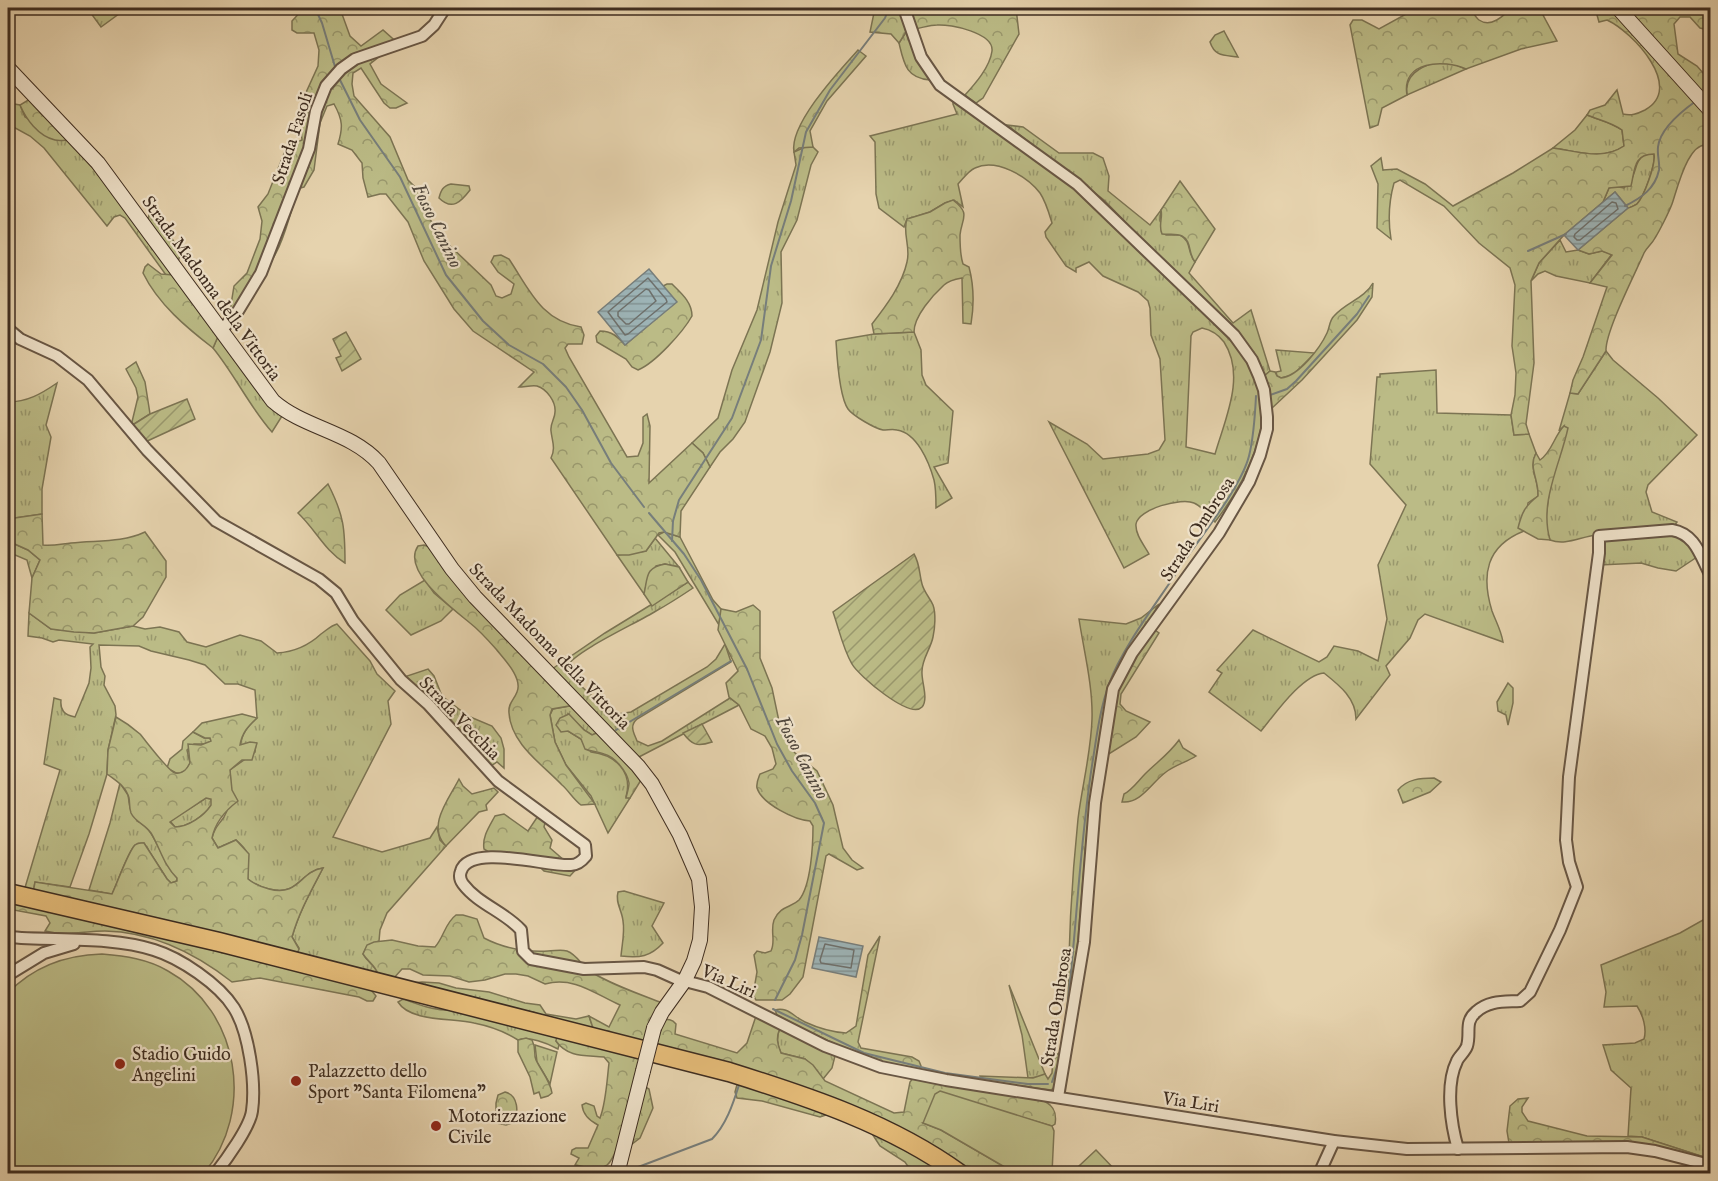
<svg xmlns="http://www.w3.org/2000/svg" width="1718" height="1181" viewBox="0 0 1718 1181" font-family="'IM FELL English',serif">
  <style>
    .grass { fill: url(#grass-tufts); stroke: #7c7453; stroke-width: 1.5; fill-rule: evenodd }
    .forest { fill: url(#forest-crowns); stroke: #7c7453; stroke-width: 1.5; fill-rule: evenodd }
    .garden { fill: url(#garden-furrows); stroke: #7c7453; stroke-width: 1.5 }
    .pitch { fill: #bbbb86; stroke: #7c7453; stroke-width: 1.5 }
    .water { fill: url(#water-rules); stroke: #777e7b; stroke-width: 1.5 }
    .lines { fill: none; stroke-linecap: round; stroke-linejoin: round }
    .shore { stroke: #6e706c; stroke-width: 1.5 }
    .stream { stroke: #777e7b; stroke-width: 2 }
    .street-casing { stroke: #685644; stroke-width: 14 }
    .secondary-casing { stroke: #3e2d20; stroke-width: 16 }
    .highway-casing { stroke: #3e2d20; stroke-width: 21 }
    .street { stroke: #efe2ca; stroke-width: 10 }
    .secondary { stroke: #efe2ca; stroke-width: 14 }
    .highway { stroke: #e3ba77; stroke-width: 18 }
    .secondary-bridge-casing { stroke: #3e2d20; stroke-width: 16; stroke-linecap: butt }
    .secondary-bridge { stroke: #efe2ca; stroke-width: 14 }
    .poi-dot { fill: #8f2418; stroke: #efe2ca; stroke-width: 2 }
    .labels { text-anchor: middle; stroke-width: 4.5; stroke-linejoin: round; paint-order: stroke }
    .street-label { font-size: 18px; fill: #3e2d20; stroke: #efe2ca }
    .poi-label { font-size: 18px; fill: #3e2d20; stroke: #efe2ca; text-anchor: start }
    .water-label { font-size: 20px; font-style: italic; fill: #51483e; stroke: #efe2ca }
  </style>
  <defs>
    <pattern id="grass-tufts" width="24" height="20" patternUnits="userSpaceOnUse" patternTransform="scale(1.5)"><rect width="24" height="20" fill="#bbbb86"/><path d="M3 7l-1-3M5 7V3M7 7l1-3M15 17l-1-3M17 17v-4M19 17l1-3" fill="none" stroke="#99986d"/></pattern>
    <pattern id="forest-crowns" width="20" height="18" patternUnits="userSpaceOnUse" patternTransform="scale(1.5)"><rect width="20" height="18" fill="#bbbb86"/><path d="M2 6a3 3 0 1 1 6 0M12 15a3 3 0 1 1 6 0" fill="none" stroke="#99986d"/></pattern>
    <pattern id="garden-furrows" width="10" height="10" patternUnits="userSpaceOnUse" patternTransform="scale(1.5)"><rect width="10" height="10" fill="#bbbb86"/><path d="M-1 1l2-2M0 10L10 0M9 11l2-2" fill="none" stroke="#99986d"/></pattern>
    <pattern id="water-rules" width="6" height="5" patternUnits="userSpaceOnUse" patternTransform="scale(1.5)"><rect width="6" height="5" fill="#9db4b7"/><path d="M0 2.5h6" fill="none" stroke="#819394"/></pattern>
  </defs>
  <rect width="100%" height="100%" fill="#e6d3ae"/>
  <filter id="stains"><feTurbulence type="fractalNoise" baseFrequency=".00333" numOctaves="4"/><feColorMatrix values="0 0 0 0 .2 0 0 0 0 .09 0 0 0 0 .02 0 0 0 .5 -.17"/></filter>
  <radialGradient id="worn" r=".72"><stop offset=".6" stop-color="#630" stop-opacity="0"/><stop offset="1" stop-color="#630" stop-opacity=".3"/></radialGradient>
  <g class="grass">
    <path d="M96 8H127L101 27 90 12Z"/>
    <path d="M1224 31 1238 57C1224 55 1215 57 1210 42L1215 35Z"/>
    <path d="M906 32 916 57 930 80C906 78 904 64 899 43Z"/>
    <path d="M1436 62 1454 64 1466 69 1407 95C1404 75 1420 67 1436 62Z"/>
    <path d="M953 96 1077 185 1235 345C1241 353 1250 362 1255 371 1278 421 1245 483 1215 522 1209 515 1203 507 1194 503 1182 497 1138 509 1136 524 1135 534 1144 545 1149 554L1124 568 1049 422 1087 444 1103 459 1148 454 1159 450 1165 440 1160 359 1151 335 1150 308 1148 301 1138 292 1103 276 1089 262 1076 268V272L1066 266 1046 237 1045 232 1052 223C1049 213 1046 202 1040 193 1027 176 996 158 975 168 968 171 963 179 958 184L963 207 954 200 945 203 930 212 907 219 904 227 879 208 876 194 875 142 870 136 957 114 953 104ZM1202 328C1212 330 1218 334 1224 342 1246 376 1225 419 1215 454L1186 447 1191 336 1193 332Z"/>
    <path d="M8 103 20 105 25 117 70 140 115 195 174 275H166L125 218 120 215 114 217 107 226 44 148 30 136 8 124 9 111Z"/>
    <path d="M1587 115C1599 120 1611 122 1622 130L1624 146C1602 161 1577 151 1553 148L1575 130Z"/>
    <path d="M1007 125 1023 127 1059 153H1093L1103 158 1109 176 1108 191 1150 225 1161 210 1160 221 1166 235H1180C1192 241 1187 253 1195 262L1189 273 1233 323 1251 310 1270 371 1263 377 1198 297 1104 200Z"/>
    <path d="M805 147H813L818 152 811 165 797 220 781 252 782 303 770 352 745 422 733 439 720 452 710 467 703 453 692 443 718 418 732 370 757 310 778 222 796 165 794 152Z"/>
    <path d="M1645 154H1654C1656 164 1644 196 1637 204 1636 205 1629 208 1628 208L1615 192 1603 202 1609 188 1613 186 1624 188C1627 184 1632 180 1633 176 1637 166 1636 161 1645 154Z"/>
    <path d="M149 215C163 224 174 239 180 255L178 262 148 221Z"/>
    <path d="M1560 240 1566 252 1578 250 1589 254 1602 251 1612 254 1590 283 1556 276 1545 271 1538 274 1531 281 1539 263Z"/>
    <path d="M914 332 921 350 922 375 926 385 953 411 948 463 934 467 952 498 936 508C936 499 936 488 934 480 929 462 917 433 897 430 893 429 888 430 883 430 876 429 853 416 848 409 839 396 837 358 836 341L839 340 874 334Z"/>
    <path d="M219 334 282 416 272 432C249 406 235 375 213 348Z"/>
    <path d="M1276 350 1315 353 1293 375 1281 378 1277 376 1276 372 1281 371Z"/>
    <path d="M1606 351 1613 360 1658 398 1697 435 1648 485 1646 492 1652 512 1677 522 1672 529 1700 555 1676 571 1658 568 1641 563 1600 565 1598 535C1581 536 1567 546 1550 540L1545 525 1549 494 1564 426 1559 431 1570 393 1578 394Z"/>
    <path d="M1436 370 1437 413 1511 415 1514 435 1529 434 1536 453C1528 468 1539 480 1538 496L1528 503 1524 531C1486 546 1481 575 1492 611 1496 622 1501 630 1503 642L1425 614 1418 620 1410 638 1386 666 1390 675 1356 719C1356 698 1339 685 1324 673 1302 675 1275 714 1261 731L1209 692 1222 673 1217 670 1253 630 1319 662 1327 657 1334 646 1358 651 1378 661 1387 619 1378 565 1406 505 1370 464 1377 377H1380V374Z"/>
    <path d="M57 383 46 425 51 437 42 489V514L8 519V402C27 402 41 394 57 383Z"/>
    <path d="M664 532 680 537 713 600 721 609 719 625 675 552 658 535Z"/>
    <path d="M655 538 679 567 665 564 656 566 647 582 644 594 617 555 646 551Z"/>
    <path d="M8 541 28 550 40 560 32 578 27 560 8 552Z"/>
    <path d="M425 580 434 593 453 609 441 621 411 635 386 610 400 595Z"/>
    <path d="M688 582 693 588C681 596 669 604 656 611 637 623 577 650 567 666L570 676 602 705 618 714 631 712 707 667 716 659 725 644 731 662 637 719C629 726 634 733 637 741L648 746 662 741 730 698 739 705 637 758 552 669 605 633Z"/>
    <path d="M1159 604 1110 689 1103 717 1087 830 1075 976 1068 1020C1068 953 1071 886 1078 819 1082 786 1091 753 1092 719 1093 686 1084 652 1079 619L1126 624 1141 618Z"/>
    <path d="M29 613 51 629 94 633 133 626 145 629 160 627 179 632 187 642 206 647 240 635 261 641 277 653C294 652 308 646 321 634 327 630 330 626 337 624L370 661 377 674 395 691 388 701 391 724 333 837 382 852 430 838 437 827 440 840 446 846 387 913 380 930 379 941 367 946 363 954C368 963 375 965 378 974L296 956 299 948 292 937C299 912 311 891 323 868 300 871 299 897 269 889 261 887 255 885 248 879 245 859 255 856 236 840L218 848 212 838C215 826 218 826 224 817 232 803 231 785 230 770L255 752 256 743 240 746C242 733 248 726 257 718L255 690 238 684H225L205 665 189 660 151 651 139 646 99 645 101 667 105 676 104 685 115 706 116 715 108 750 107 774 89 834 70 887 35 882 33 893 24 891 60 770 44 764 54 698 61 700C60 710 64 715 75 717L89 683 91 668 90 647 93 644 59 640 53 642 42 638 28 636Z"/>
    <path d="M428 669 434 676 442 696 468 716 492 726 501 738 504 749V768L497 762 488 768 404 677Z"/>
    <path d="M1508 683 1513 688V703L1508 725 1506 715 1498 711 1497 702Z"/>
    <path d="M575 705 597 733 592 735 584 730 568 714V731L581 739 591 752C616 755 633 772 626 797L630 798 608 833 591 796 566 765 555 742 550 715 553 709Z"/>
    <path d="M193 732 204 738H210L211 741 208 744H194L187 750 190 763 186 770 180 773H176L167 768 170 759 182 749 183 741Z"/>
    <path d="M120 783 128 795 130 808 137 821C157 829 161 863 177 878V881L171 883 167 879 144 843C140 843 139 842 135 845 128 851 117 884 112 894L89 890 110 823Z"/>
    <path d="M206 798 211 799 212 805C204 816 188 827 175 827L170 821Z"/>
    <path d="M624 891 664 903 652 926 663 943C650 957 640 958 621 956 622 944 625 932 623 921 622 910 615 903 618 892Z"/>
    <path d="M1710 916V1159L1642 1137 1628 1136 1631 1088 1611 1070 1603 1045 1635 1043 1644 1039C1647 1029 1643 1015 1637 1006L1604 1007 1606 992 1601 965 1680 933Z"/>
    <path d="M422 982 439 983 456 988 489 992 525 1003 540 1005 546 1014 576 1019 589 1016 594 1031 411 983Z"/>
    <path d="M1009 985 1045 1074 1040 1077 1028 1078 1022 1035Z"/>
    <path d="M403 999C422 1006 440 1013 460 1009L560 1035 556 1041 559 1045 558 1049C547 1043 529 1036 518 1040 504 1031 489 1026 474 1023 453 1018 410 1022 398 1002Z"/>
    <path d="M780 1028 835 1056 832 1068 823 1079 805 1059 781 1053C777 1044 776 1037 780 1028Z"/>
    <path d="M535 1045 557 1052 550 1084 537 1062Z"/>
  </g>
  <g class="forest">
    <path d="M304 8H338L342 14 350 36 361 46 383 30 401 46 384 53 370 64 381 84 407 103 396 108H390L384 103 361 68 353 73 352 84 354 96 390 137 408 180 417 189 426 214 447 243 491 285 496 296 502 298 511 294 514 284 498 272 491 262 494 256 501 255 509 259C529 289 541 321 581 327L584 335 582 344H568L565 348 569 357 627 457 638 456 643 443V417L647 414 650 426 649 483 692 443 703 453 710 467 681 511 680 537 664 532 659 533 646 551 629 555H617L551 458C556 448 552 441 551 431 550 423 555 419 555 412 556 402 547 389 537 386 532 385 524 387 519 387L534 372 473 331 454 309 424 261 408 222 386 194H380L368 197 363 178 362 163 352 150 338 144C343 128 343 120 334 104L327 106 320 123 314 170 304 187 300 188C290 209 287 233 276 253 264 276 245 296 229 317L234 286 247 273 260 239 262 221 258 207 268 194 287 146 302 140 299 108 318 66 319 50 314 33H297L292 30V21Z"/>
    <path d="M875 8H900L906 32 899 43 891 34 870 32Z"/>
    <path d="M908 8H1016L1019 34 983 98 976 103 965 95C975 84 990 67 992 51 994 33 951 24 937 25 929 25 922 28 914 29Z"/>
    <path d="M1417 8H1470C1472 11 1476 18 1479 20 1491 28 1504 16 1510 8H1555L1543 15 1557 41 1521 49 1466 69C1444 59 1401 61 1407 95L1382 108 1378 125 1370 128 1350 25 1353 20H1362L1379 29Z"/>
    <path d="M1595 8H1615L1710 117V146C1689 137 1677 190 1672 204 1669 212 1660 230 1655 238 1652 244 1647 247 1644 253 1635 274 1605 332 1606 351L1578 394 1570 393 1573 380 1583 357 1607 287 1590 283 1612 255 1602 251 1589 254 1578 250 1628 208C1629 208 1636 205 1637 204 1644 197 1656 164 1654 154 1633 154 1635 170 1631 186L1609 188 1603 202 1564 235 1539 263 1531 281 1534 363 1526 424 1529 434 1514 435 1511 415 1515 395 1516 373 1512 346 1515 285 1510 268 1479 243 1444 206 1400 180 1394 183C1389 201 1388 221 1391 239L1377 228 1378 184 1371 166 1381 158 1383 170 1397 169 1425 184 1453 206 1513 173 1553 148C1577 151 1602 161 1624 146L1622 130C1611 122 1599 120 1587 115L1590 110 1605 105 1617 90 1623 114C1631 116 1637 114 1645 110 1685 88 1633 32 1607 20L1599 22Z"/>
    <path d="M1623 8H1699C1708 13 1714 20 1708 30L1700 28 1690 17H1680L1674 24 1678 54 1697 66 1710 81V104Z"/>
    <path d="M858 50 866 56 827 101 810 131 813 147 799 148 794 152C789 124 840 70 858 50Z"/>
    <path d="M30 99 70 140C66 140 59 141 55 140 38 136 26 119 20 105Z"/>
    <path d="M1180 181 1215 229 1195 262C1188 254 1192 241 1182 236 1176 233 1169 235 1162 234 1158 225 1163 219 1161 210Z"/>
    <path d="M451 184 469 186 470 190C461 202 452 211 439 198 441 190 443 186 451 184Z"/>
    <path d="M953 200C971 214 962 217 960 235 960 244 960 255 963 264L969 267C974 286 974 306 971 324L963 323 962 278C956 279 948 281 944 285 933 295 914 316 914 332L874 334 872 324C886 306 902 285 907 262 911 247 902 232 907 219L930 212 945 203Z"/>
    <path d="M148 264 161 274 174 275 219 334 213 348C187 328 158 304 143 273L145 267Z"/>
    <path d="M1373 283 1372 297 1357 320 1302 380 1271 409 1269 407 1263 377 1270 371 1275 372 1277 376 1281 378C1299 376 1320 348 1327 333 1330 327 1329 321 1334 316 1346 302 1364 299 1373 283Z"/>
    <path d="M667 284H672C681 293 692 302 692 316 683 332 655 363 638 370L632 367 626 359 597 342 596 336 600 331C612 331 618 337 625 345L676 302 663 286Z"/>
    <path d="M136 362 145 382 150 414 131 426 138 397 136 388 126 369Z"/>
    <path d="M1564 426 1568 428C1560 465 1539 502 1550 540L1538 539 1518 528C1522 512 1525 506 1538 496 1539 479 1528 468 1536 453L1540 460C1552 452 1554 436 1564 426Z"/>
    <path d="M328 484C344 515 345 529 345 563 324 550 316 530 298 513Z"/>
    <path d="M42 514 43 545C53 546 61 544 71 543 96 540 122 543 145 532L166 561V577L143 617 133 626 94 633 74 632 51 629 29 613 32 578 40 560 28 550 8 541V519Z"/>
    <path d="M424 545 432 548 575 705 552 709 550 715 555 742 566 765 595 804 581 805C573 799 569 791 562 785 542 764 511 744 509 713 508 703 514 700 517 692 523 678 504 659 496 649 488 640 479 630 470 623 453 609 401 571 418 546Z"/>
    <path d="M665 564 679 567 688 582 652 606 644 594C648 576 645 568 665 564Z"/>
    <path d="M753 605 760 611V658L772 688 780 726 786 740 795 753 817 771 833 805 843 848 852 860 863 868 857 870 829 854 826 856 803 977 790 994 782 1000H756L753 995 757 972 754 955 757 951 765 953 771 951C776 941 770 931 774 920 781 905 791 908 799 900 811 886 813 845 813 826L810 821C795 820 762 804 757 788 756 783 758 779 760 774L773 769 776 764 772 748 765 736 751 729 739 705 729 697 726 683 738 671 718 630 721 609 736 612Z"/>
    <path d="M1152 628 1159 633 1121 694 1120 704 1126 711 1150 722 1136 737 1104 757 1114 690Z"/>
    <path d="M242 714 257 718C248 726 242 733 240 745L250 742 257 743 252 760H242L230 770 232 790 238 801C226 810 215 823 212 838L218 848 236 840 249 854 248 879C255 885 261 887 269 889 299 897 300 871 323 868 311 891 299 912 292 937L299 949 296 956 33 893 35 882 112 894C117 884 128 852 135 845 139 842 140 843 144 843L167 879 171 883 177 881V878C164 866 160 848 151 833 145 824 135 822 131 813 129 808 130 803 129 798 126 786 116 781 107 774L108 750 116 717C125 722 132 727 140 734 146 741 169 772 175 773 183 775 187 769 190 763L188 744 201 745 211 741 210 738H205L193 732 202 723ZM206 798 211 799V805C204 816 188 827 175 827L170 822Z"/>
    <path d="M569 714 584 730 592 735 597 733 599 728 641 780 630 798H626C627 793 629 788 629 783 627 771 615 757 604 754 597 751 591 752 585 749L581 739 568 731 561 732 556 725 560 718Z"/>
    <path d="M1179 740 1183 748 1196 756C1187 762 1175 765 1166 772 1152 782 1141 804 1122 802L1124 794C1132 790 1138 781 1145 774 1157 762 1169 754 1179 740Z"/>
    <path d="M1434 778 1441 782 1430 792 1403 803 1398 790C1407 779 1421 778 1434 778Z"/>
    <path d="M459 779 463 786 472 794 494 788 498 792 486 805 487 810 479 812 446 846C426 826 449 799 459 779Z"/>
    <path d="M540 813 546 819 544 827 552 840 550 848 572 867 581 864 570 876 544 871 536 863 501 860 484 849C482 837 489 827 495 816L504 814 528 831Z"/>
    <path d="M8 898 283 964 371 990 376 996 373 1001H367L359 997 260 978 232 982C195 953 154 932 105 931 84 931 65 936 45 931L50 923 46 916 8 909Z"/>
    <path d="M456 915H463L477 919 484 938C503 948 527 952 548 951 555 951 560 949 567 951 578 955 582 967 591 972 613 985 636 993 660 1002L644 1044 594 1031 589 1016 609 1027 620 1005C595 994 574 976 545 984L528 976 516 974H505L485 980 469 982 450 976 423 975 410 969H402L394 978 378 974C375 965 368 962 363 954L367 945 374 942 392 940 418 946 435 947C444 937 445 923 456 915Z"/>
    <path d="M880 936 858 1042 861 1048 912 1057 919 1061 921 1066 918 1070C867 1061 822 1039 777 1015L775 1010C787 1006 794 1017 805 1022 818 1028 831 1032 846 1033L856 1026 868 955Z"/>
    <path d="M756 1016 780 1028C776 1037 777 1044 781 1053L805 1059 813 1065 825 1081 894 1113 904 1112 910 1082 914 1077 1044 1101C1054 1106 1057 1113 1055 1124L1052 1126 986 1107 923 1123 941 1130 1015 1173H966L944 1158 653 1046 662 1020C668 1019 672 1019 676 1024L675 1034 737 1053 747 1043Z"/>
    <path d="M557 1036 640 1058C636 1078 621 1154 607 1165 598 1171 585 1167 575 1165L579 1158 571 1154 572 1150 576 1148H588L598 1125C590 1121 583 1115 582 1105L586 1103 594 1106 597 1116 600 1118C606 1103 607 1080 609 1063L604 1057C586 1055 568 1058 556 1041Z"/>
    <path d="M526 1038 532 1040C537 1050 533 1053 536 1060 541 1071 550 1080 552 1093L548 1096 541 1098 539 1092 534 1094 530 1077 518 1052V1040Z"/>
    <path d="M1064 1043 1056 1087 1051 1090 981 1081 980 1076 1033 1078 1045 1074 1048 1079 1052 1073 1053 1057 1059 1053Z"/>
    <path d="M738 1081 829 1114 820 1117 762 1101 737 1098 735 1092Z"/>
    <path d="M642 1085 649 1089 653 1108 640 1138 632 1144 628 1141Z"/>
    <path d="M505 1092C518 1095 520 1113 512 1123L506 1125 496 1123V1103L498 1095Z"/>
    <path d="M1528 1098 1522 1107V1112L1528 1121 1587 1136 1642 1137 1710 1159V1161L1630 1144 1509 1143 1507 1131 1510 1106 1518 1099Z"/>
    <path d="M869 1129 947 1173H922L918 1170 911 1171 905 1162 880 1146Z"/>
  </g>
  <g class="garden">
    <path d="M346 332 361 359 342 371 336 358 341 356 333 339Z"/>
    <path d="M187 399 195 419 143 443 131 426 150 414Z"/>
    <path d="M914 554C920 564 919 573 922 584 924 592 930 598 933 605 936 613 935 628 933 637 931 648 922 659 922 671 921 681 929 699 922 707 910 720 858 675 852 664 843 649 839 629 833 612Z"/>
    <path d="M702 724 712 742C697 747 692 745 683 733Z"/>
  </g>
  <g class="pitch">
    <path d="M102 954C125 956 148 959 168 971 240 1011 255 1112 204 1173H8V993C33 967 66 955 102 954Z"/>
    <path d="M940 1091 1052 1126 1054 1131 1052 1173H1015L941 1130 923 1123 935 1094Z"/>
    <path d="M1096 1150 1118 1173H1087L1079 1166Z"/>
  </g>
  <g class="water">
    <path d="M1615 192 1628 208 1578 250 1564 235Z"/>
    <path d="M649 269 677 302 625 345 598 312Z"/>
    <path d="M819 937 863 946 856 977 812 968Z"/>
  </g>
  <g class="lines">
    <g class="shore">
      <path d="M1612 202 1616 203 1618 209 1580 240H1577L1574 237 1575 234Z"/>
      <path d="M648 278 666 299 667 302 628 334 625 335 608 312Z"/>
      <path d="M646 289 649 290 656 301 629 324H626L618 316V312Z"/>
      <path d="M825 944 854 950 851 968 821 963 820 960Z"/>
    </g>
    <g class="stream">
      <path d="M315 8 322 23 336 70"/>
      <path d="M339 78 360 120 400 177 446 275 483 321 509 345 543 364 566 387 582 410 611 463 644 507"/>
      <path d="M1707 95 1710 93"/>
      <path d="M1625 206C1641 198 1655 189 1659 170 1660 163 1657 155 1658 147 1660 129 1682 111 1696 101"/>
      <path d="M1528 251 1566 234"/>
      <path d="M1270 395 1287 389 1296 381 1357 314 1369 296"/>
      <path d="M649 513 684 554 701 580 747 669 777 744 792 771 815 803 824 823 802 935 795 960 775 1000"/>
      <path d="M672 541 673 521 679 500 732 418 761 340 771 266 791 201 806 132 830 90 885 18 889 8"/>
      <path d="M1183 563C1202 535 1241 487 1249 456 1254 436 1255 416 1256 396"/>
      <path d="M616 730 731 661"/>
      <path d="M773 1009 864 1053 945 1073 1028 1084H1048"/>
      <path d="M1066 1017C1077 931 1079 845 1093 759 1097 734 1100 709 1109 684 1122 648 1156 604 1177 572"/>
      <path d="M1052 1082 1058 1064"/>
      <path d="M625 1172 712 1139C726 1125 733 1104 739 1085"/>
    </g>
    <defs>
      <g id="street">
        <path d="M904 8 921 57 940 85 1077 184 1234 335 1252 360 1259 376 1264 390 1267 417V429L1260 455 1249 482 1219 533 1132 653 1113 689 1095 803 1084 942 1058 1097"/>
        <path d="M8 329 20 339 57 356 88 380 147 450 216 521 319 579 336 593 353 621 401 680 428 704 498 781 585 845 586 856C582 861 578 865 571 865 549 867 470 843 461 871 459 876 460 880 463 884 478 904 505 912 521 930L523 951 531 959 584 969 644 967 657 970 677 979 708 987 825 1046 881 1067 946 1080 1334 1141 1407 1149 1627 1147 1655 1151 1710 1165"/>
        <path d="M221 331 238 311 261 273 309 149 316 111 326 86 341 69 355 59 422 36 434 25 445 8"/>
        <path d="M8 937C53 941 111 936 154 950 180 958 219 984 234 1008 249 1032 256 1083 252 1111 250 1127 226 1160 215 1174"/>
        <path d="M8 975 44 953 74 944"/>
        <path d="M1458 1149C1451 1125 1445 1085 1457 1061 1459 1056 1465 1052 1467 1046 1471 1033 1464 1022 1476 1012 1489 1000 1505 1002 1520 1001L1530 992 1560 930 1577 887 1569 862 1566 840 1569 777 1599 553V536L1672 530C1695 534 1700 555 1710 574"/>
        <path d="M1319 1174 1334 1141"/>
      </g>
      <g id="secondary">
        <path d="M1618 8 1710 110"/>
        <path d="M8 68 98 163 273 401C305 429 350 431 379 463L452 569 475 597 638 766 652 784 680 835 699 879 702 907 700 940 694 961 685 980 662 1012 654 1028"/>
        <path d="M617 1174 643 1071"/>
      </g>
      <path id="highway" d="M8 893 219 942 729 1072C809 1097 891 1124 960 1174"/>
    </defs>
    <use href="#street" class="street-casing"/>
    <use href="#secondary" class="secondary-casing"/>
    <use href="#highway" class="highway-casing"/>
    <use href="#street" class="street"/>
    <use href="#secondary" class="secondary"/>
    <use href="#highway" class="highway"/>
    <defs>
      <path id="secondary-bridge" d="M643 1071 654 1028"/>
    </defs>
    <use href="#secondary-bridge" class="secondary-bridge-casing"/>
    <use href="#secondary-bridge" class="secondary-bridge"/>
  </g>
  <g class="poi-dot">
    <circle cx="120" cy="1064" r="6"/>
    <circle cx="296" cy="1081" r="6"/>
    <circle cx="436" cy="1126" r="6"/>
  </g>
  <g class="labels">
    <g class="street-label">
      <text transform="translate(292 138) rotate(-72)" y="6">Strada Fasoli</text>
      <text transform="translate(212 288) rotate(54)" y="6">Strada Madonna della Vittoria</text>
      <text transform="translate(1197 529) rotate(-57)" y="6">Strada Ombrosa</text>
      <text transform="translate(550 646) rotate(46)" y="6">Strada Madonna della Vittoria</text>
      <text transform="translate(460 718) rotate(46)" y="6">Strada Vecchia</text>
      <text transform="translate(729 981) rotate(24)" y="6">Via Liri</text>
      <text transform="translate(1056 1007) rotate(-81)" y="6">Strada Ombrosa</text>
      <text transform="translate(1191 1102) rotate(9)" y="6">Via Liri</text>
    </g>
    <g class="poi-label">
      <text x="132" y="1060">Stadio Guido<tspan x="132" dy="21">Angelini</tspan></text>
      <text x="308" y="1077">Palazzetto dello<tspan x="308" dy="21">Sport "Santa Filomena"</tspan></text>
      <text x="448" y="1122">Motorizzazione<tspan x="448" dy="21">Civile</tspan></text>
    </g>
    <g class="water-label">
      <text transform="translate(438 225) rotate(64)" y="7">Fosso Canino</text>
      <text transform="translate(803 757) rotate(62)" y="7">Fosso Canino</text>
    </g>
  </g>
  <rect width="1718" height="1181" fill="none" stroke="#e6d3ae" stroke-width="30"/>
  <rect x="9" y="9" width="1700" height="1163" fill="none" stroke="#3e2d20" stroke-width="3"/>
  <rect x="15" y="15" width="1688" height="1151" fill="none" stroke="#3e2d20" stroke-width="1.5"/>
  <rect width="100%" height="100%" filter="url(#stains)"/>
  <rect width="100%" height="100%" fill="url(#worn)"/>
</svg>
